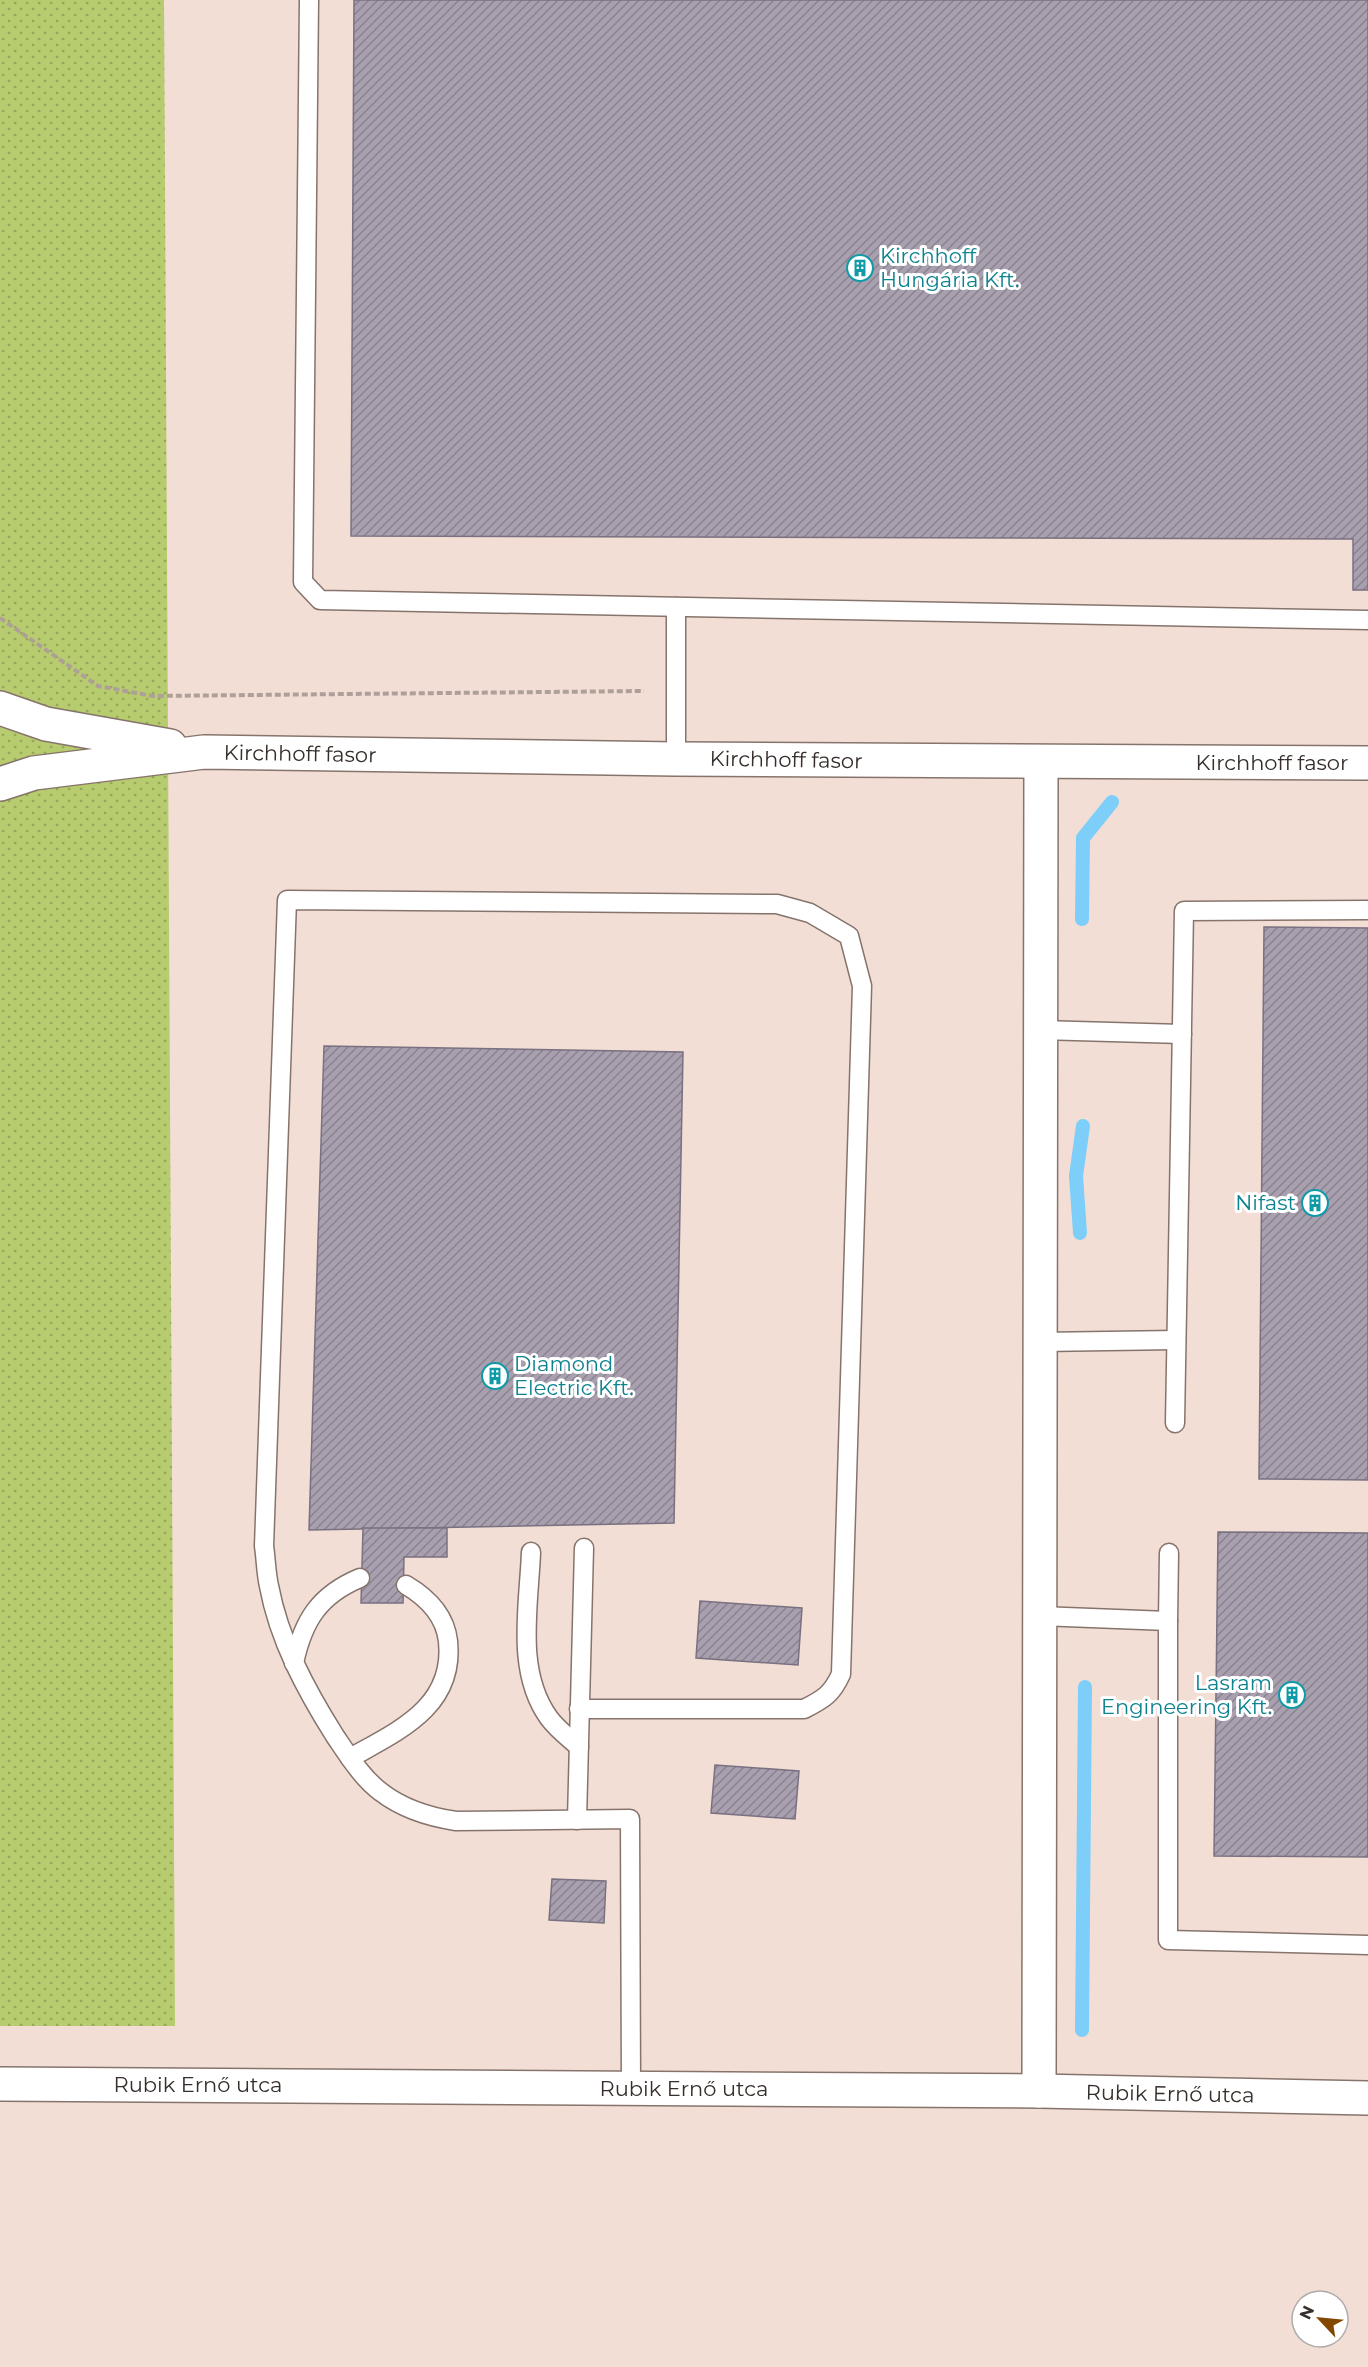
<svg xmlns="http://www.w3.org/2000/svg" width="1368" height="2367" viewBox="0 0 1368 2367" font-family="Montserrat,sans-serif">
  <style>
    .grass { fill: url(#grass-dots) }
    .lines { fill: none; stroke-linecap: round; stroke-linejoin: round }
    .stream { stroke: #7dcef8; stroke-width: 14 }
    .building { fill: url(#building-hatch); stroke: #797180; stroke-width: 1.5 }
    .lane-casing { stroke: #86746c; stroke-width: 21 }
    .street-casing { stroke: #86746c; stroke-width: 36 }
    .path { stroke: #af9f99; stroke-width: 4; stroke-dasharray: 6 3; stroke-linecap: butt }
    .lane { stroke: #fff; stroke-width: 18 }
    .street { stroke: #fff; stroke-width: 33 }
    .labels { text-anchor: middle; stroke-width: 6; stroke-linejoin: round; paint-order: stroke }
    .culture-label { font-size: 21px; fill: #0d838f; stroke: #fff; text-anchor: start }
    .street-label { font-size: 21px; fill: #352e2a; stroke: #fff }
  </style>
  <defs>
    <pattern id="grass-dots" width="8" height="8" patternUnits="userSpaceOnUse" patternTransform="scale(1.5)"><rect width="8" height="8" fill="#b7cc6e"/><path d="M2 2h.1M6 6h.1" fill="none" stroke="#96a65b" stroke-width="1.8" stroke-linecap="round"/></pattern>
    <pattern id="building-hatch" width="6" height="6" patternUnits="userSpaceOnUse" patternTransform="scale(1.5)"><rect width="6" height="6" fill="#a89faf"/><path d="M-1 1l2-2M0 6l6-6M5 7l2-2" fill="none" stroke="#8a828f"/></pattern>
  </defs>
  <rect width="100%" height="100%" fill="#f3ded6"/>
  <path class="grass" d="M0 0H164L175 2026H0Z"/>
  <g class="lines">
    <g class="stream">
      <path d="M1082 919 1083 838 1112 802"/>
      <path d="M1080 1233 1076 1176 1083 1126"/>
      <path d="M1082 2030 1085 1687"/>
    </g>
  </g>
  <g class="building">
    <path d="M354 0H1368V590H1353V539L351 536Z"/>
    <path d="M1264 927 1368 928V1480L1259 1479Z"/>
    <path d="M324 1046 683 1052 674 1523 309 1530Z"/>
    <path d="M363 1528H447V1557H404L403 1603H361Z"/>
    <path d="M1218 1532 1368 1533V1857L1214 1856Z"/>
    <path d="M700 1601 802 1608 798 1665 696 1658Z"/>
    <path d="M715 1765 799 1771 795 1819 711 1813Z"/>
    <path d="M552 1879 606 1881 604 1923 549 1920Z"/>
  </g>
  <g class="lines">
    <defs>
      <g id="lane">
        <path d="M309 0 303 582 320 600 1368 620"/>
        <path d="M676 607V759"/>
        <path d="M1040 1030 1182 1034"/>
        <path d="M1040 1342 1176 1340"/>
        <path d="M1175 1423 1184 911 1368 910"/>
        <path d="M531 1552C529 1606 515 1671 549 1718 557 1729 569 1738 579 1747"/>
        <path d="M1040 1616 1168 1621V1940L1368 1945"/>
        <path d="M1168 1621 1169 1553"/>
        <path d="M294 1663C303 1621 319 1595 360 1578"/>
        <path d="M579 1709H804C824 1699 832 1694 841 1674L862 986 849 936 810 913 777 904 287 900 264 1546C266 1559 266 1573 269 1586 279 1640 306 1690 335 1736 348 1755 362 1778 381 1792 403 1809 429 1817 456 1821L630 1819 631 2089"/>
        <path d="M350 1758C398 1731 455 1707 448 1641 445 1615 428 1598 406 1585"/>
        <path d="M577 1820 584 1548"/>
      </g>
      <g id="street">
        <path d="M0 708 46 724 170 746"/>
        <path d="M0 784 34 773 204 752 676 759 1368 763"/>
        <path d="M0 2084 1039 2091 1368 2098"/>
        <path d="M1039 2091 1041 762"/>
      </g>
    </defs>
    <use href="#lane" class="lane-casing"/>
    <use href="#street" class="street-casing"/>
    <path class="path" d="M0 618 98 686 153 696 644 691"/>
    <use href="#lane" class="lane"/>
    <use href="#street" class="street"/>
  </g>
  <defs>
    <symbol id="building-ring" viewBox="-11 -11 22 22"><circle r="9.5" fill="#fff" stroke="#0f9aa8" stroke-width="1.5"/><path d="M-4-6H4V6H1V3H-1V6H-4ZM-2.5-4.3h1.7v1.8h-1.7ZM.8-4.3h1.7v1.8H.8ZM-2.5-1h1.7V.8h-1.7ZM.8-1h1.7V.8H.8Z" fill="#0f9aa8"/></symbol>
  </defs>
  <g fill-rule="evenodd">
    <use href="#building-ring" x="845" y="253" width="30" height="30"/>
    <use href="#building-ring" x="1300" y="1188" width="30" height="30"/>
    <use href="#building-ring" x="480" y="1361" width="30" height="30"/>
    <use href="#building-ring" x="1277" y="1680" width="30" height="30"/>
  </g>
  <g class="labels">
    <g class="culture-label">
      <text x="880" y="263">Kirchhoff<tspan x="880" dy="24">Hungária Kft.</tspan></text>
      <text x="1296" y="1210" text-anchor="end">Nifast</text>
      <text x="514" y="1371">Diamond<tspan x="514" dy="24">Electric Kft.</tspan></text>
      <text x="1272" y="1690" text-anchor="end">Lasram<tspan x="1272" dy="24">Engineering Kft.</tspan></text>
    </g>
    <g class="street-label">
      <text transform="translate(300 754) rotate(1)" y="7">Kirchhoff fasor</text>
      <text transform="translate(786 760) rotate(1)" y="7">Kirchhoff fasor</text>
      <text x="1272" y="770">Kirchhoff fasor</text>
      <text x="198" y="2092">Rubik Ernő utca</text>
      <text x="684" y="2096">Rubik Ernő utca</text>
      <text transform="translate(1170 2094) rotate(1)" y="7">Rubik Ernő utca</text>
    </g>
  </g>
  <g transform="translate(1320 2319) rotate(296)"><circle r="28" fill="#ffffff" stroke="#aeabaa" stroke-width="1.5"/>
  <path d="M0-4.5L10 22L0 15L-10 22Z" fill="#834800"/>
  <text y="-9" font-size="16" font-weight="bold" text-anchor="middle" fill="#352e2a">N</text>
  </g>
</svg>
